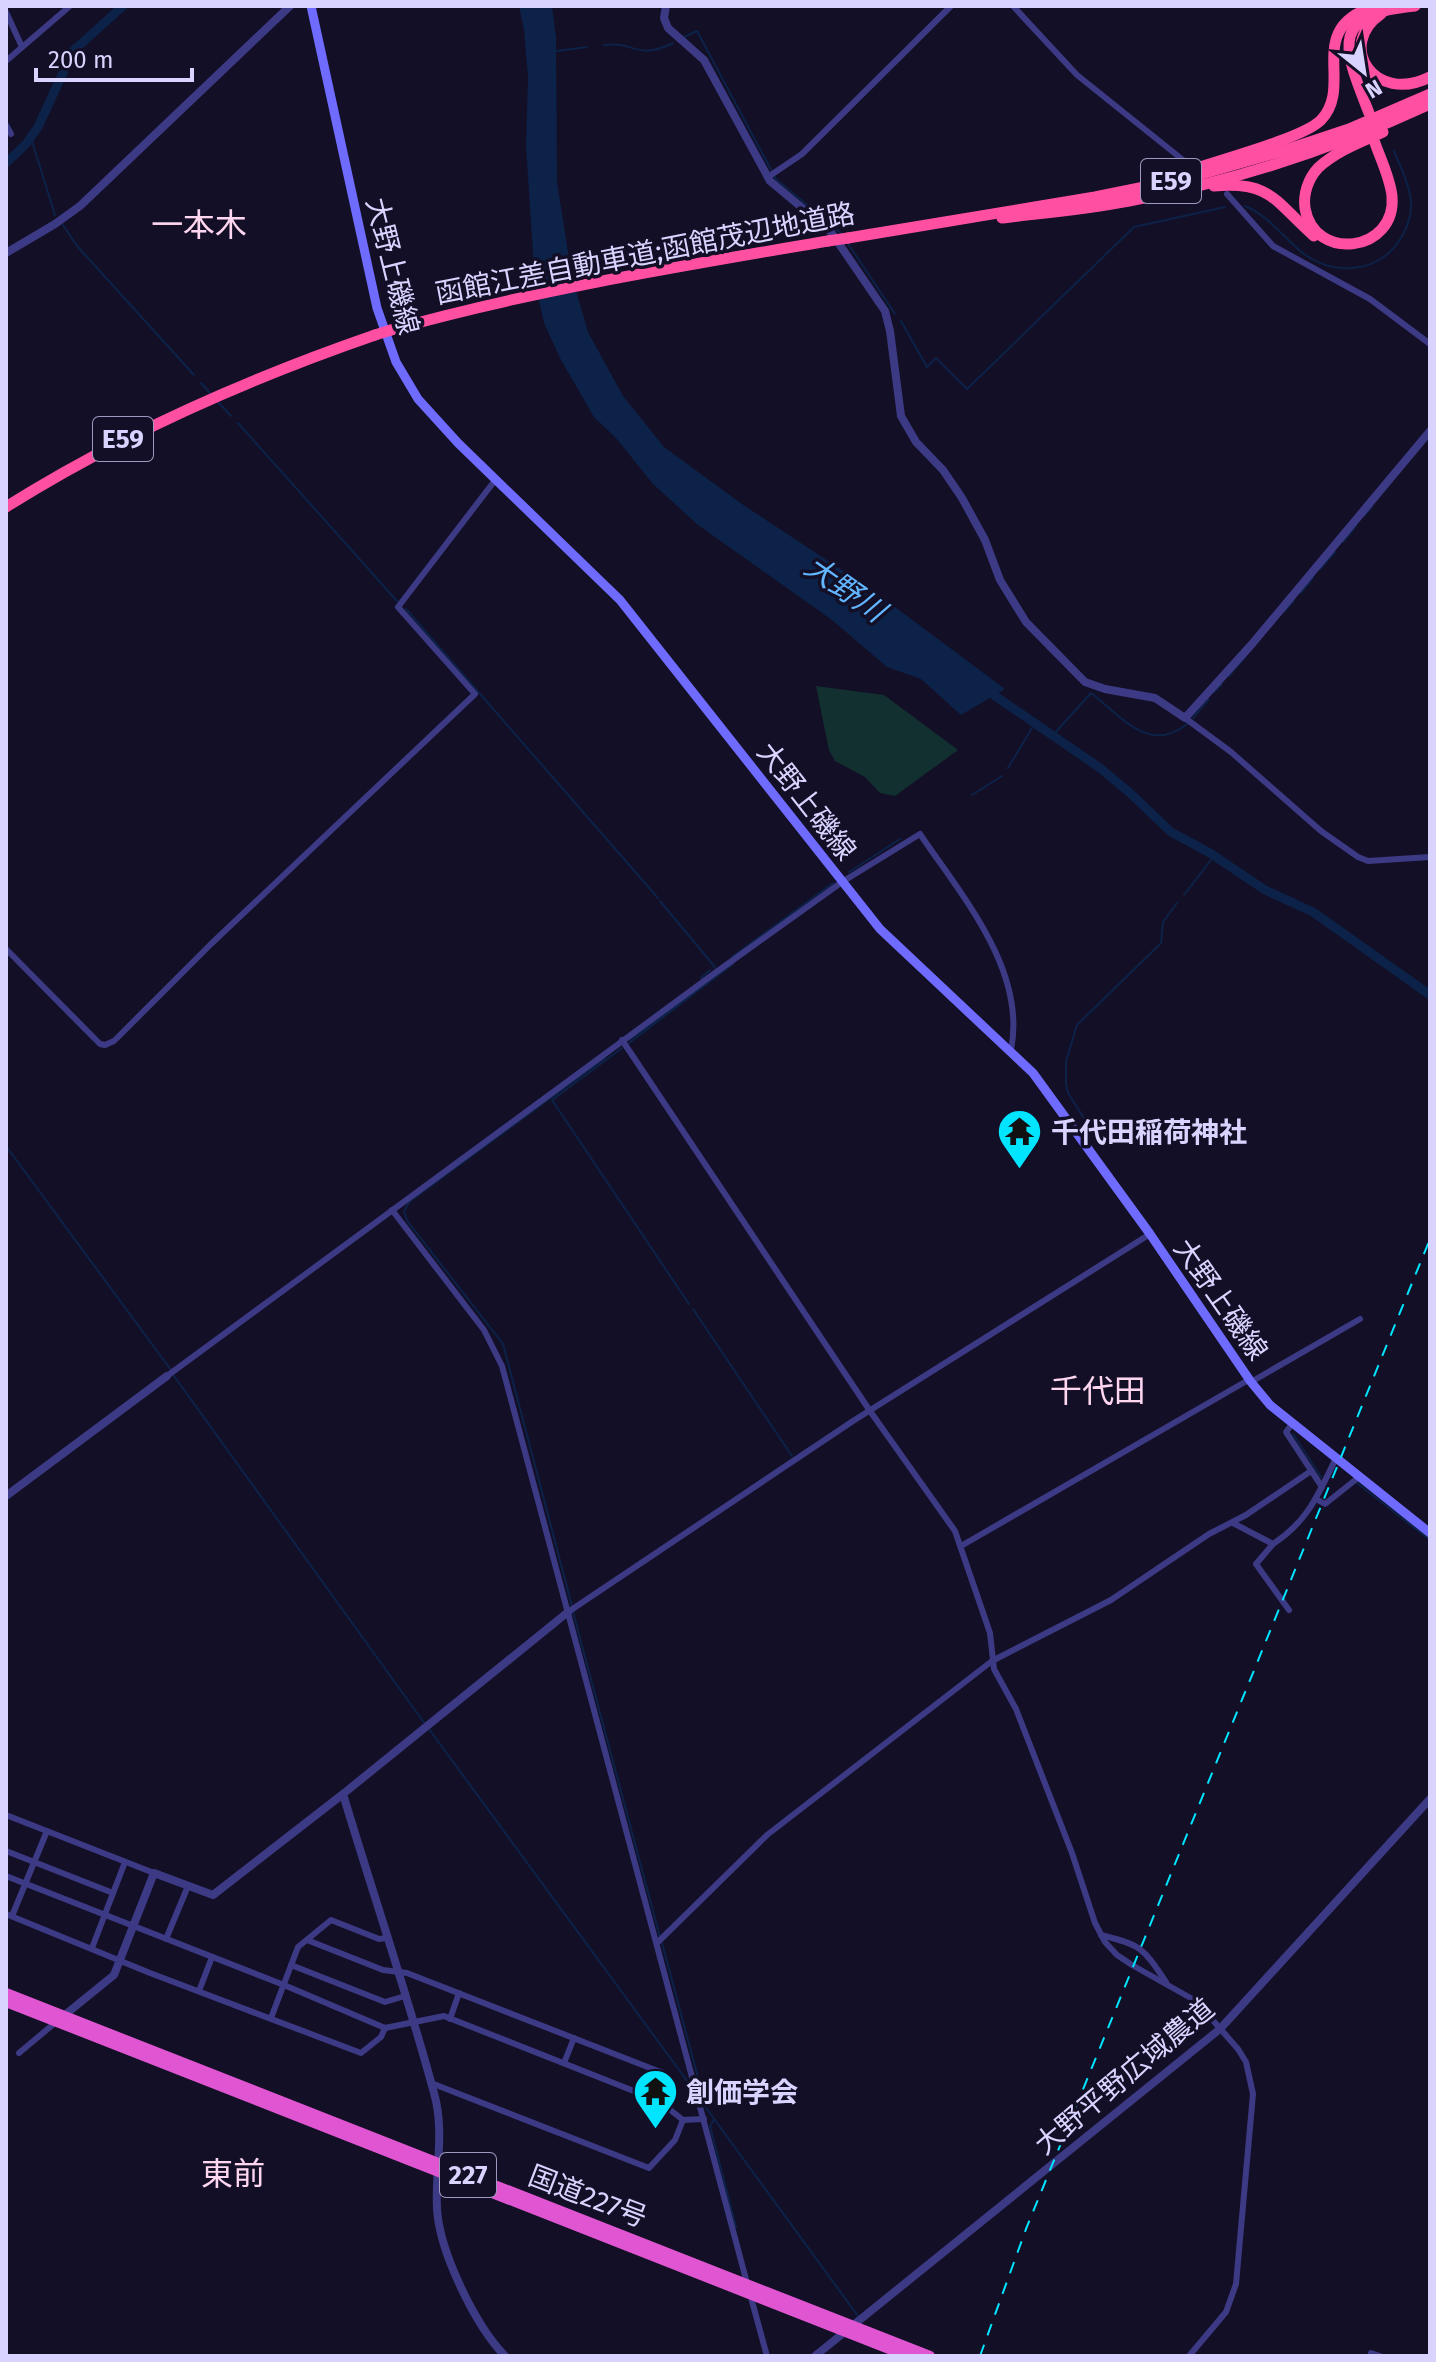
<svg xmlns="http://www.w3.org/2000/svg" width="1436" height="2362" viewBox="0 0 1436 2362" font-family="'Fira Sans','Noto Sans JP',sans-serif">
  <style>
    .pitch { fill: #12302f }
    .water { fill: #0c2248 }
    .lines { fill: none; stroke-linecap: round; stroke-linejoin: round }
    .stream { stroke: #0c2248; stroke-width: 2 }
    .river { stroke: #0c2248; stroke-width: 9 }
    .minor { stroke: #3d3a85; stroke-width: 6 }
    .tertiary { stroke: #3d3a85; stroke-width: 8 }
    .secondary { stroke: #6f6bff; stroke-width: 9 }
    .trunk { stroke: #e055d1; stroke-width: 10 }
    .motorway { stroke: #ff4fa3; stroke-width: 11 }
    .rail { stroke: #00e5ff; stroke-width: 2; stroke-dasharray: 12 10; stroke-linecap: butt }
    .motorway-bridge { stroke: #ff4fa3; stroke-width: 11 }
    .labels { text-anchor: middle; stroke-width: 7; stroke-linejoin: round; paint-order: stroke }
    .shield { fill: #130f26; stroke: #9e99be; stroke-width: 2 }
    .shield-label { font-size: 26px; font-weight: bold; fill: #d9d4ff }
    .street-label { font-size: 28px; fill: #d9d4ff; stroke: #130f26 }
    .poi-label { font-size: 28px; font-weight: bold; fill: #d9d4ff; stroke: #130f26; text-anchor: start }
    .water-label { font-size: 30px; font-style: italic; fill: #62b6ff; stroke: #130f26 }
    .quarter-label { font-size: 32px; fill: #ffd6f0; stroke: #130f26 }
  </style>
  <rect width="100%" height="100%" fill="#130f26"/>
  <path class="pitch" d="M816 686 884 695 958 750 895 796 880 793 865 777 835 761 829 750Z"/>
  <path class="water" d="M519 6H552L556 38 557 182 572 277 588 332 623 396 664 447 742 504 875 592 1005 689 961 715 921 679 887 667 832 620 698 525 653 484 616 438 594 417 561 360 544 323 535 283 526 146 528 77 524 30Z"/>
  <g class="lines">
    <g class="stream">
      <path d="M684 37 697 31 776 179 841 233"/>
      <path d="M604 45C636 41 636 61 673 43"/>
      <path d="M557 51 587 47"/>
      <path d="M31 138 55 215"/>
      <path d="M1245 206C1268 216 1280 233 1298 249 1326 275 1373 276 1397 244 1422 209 1409 187 1394 151"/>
      <path d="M63 225 77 246 194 375"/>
      <path d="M847 242 895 314"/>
      <path d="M901 321 927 367 936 358 967 389 1134 227 1225 207"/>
      <path d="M201 383 211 394"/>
      <path d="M218 402 231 416"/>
      <path d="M238 423 397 601"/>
      <path d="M1364 516 1372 507"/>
      <path d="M1343 542 1356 526"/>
      <path d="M1320 569 1335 552"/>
      <path d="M1301 593 1313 578"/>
      <path d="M406 609 658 898"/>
      <path d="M1284 612 1294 600"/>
      <path d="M1229 676 1246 656"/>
      <path d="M1214 692 1222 684"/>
      <path d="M1193 718 1209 699"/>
      <path d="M1053 735 1091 693C1120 715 1149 755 1187 724"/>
      <path d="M1008 768 1035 723"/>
      <path d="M972 795 1002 776"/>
      <path d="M849 872 900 839"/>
      <path d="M1184 895 1214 856"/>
      <path d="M660 901 715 967 714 968"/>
      <path d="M732 957 833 883"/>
      <path d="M701 978 710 970"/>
      <path d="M629 1040 701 987"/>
      <path d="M629 1043 733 964"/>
      <path d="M622 1048 552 1100 689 1304"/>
      <path d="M1087 1132V1123L1068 1093 1066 1084V1061L1077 1025 1161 943 1163 922 1177 903"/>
      <path d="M6 1146 171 1370"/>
      <path d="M693 1309 792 1456"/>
      <path d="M174 1376 425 1724"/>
      <path d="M1293 1434 1321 1477"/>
      <path d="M1357 1483 1430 1540"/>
      <path d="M572 1606 503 1344 408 1222 404 1212 409 1202 605 1058"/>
      <path d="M573 1612 660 1937"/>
      <path d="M429 1729 693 2089"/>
      <path d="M662 1943 700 2085"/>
      <path d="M701 2101 858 2316"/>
      <path d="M714 2120 710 2126 736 2227"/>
    </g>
    <g class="river">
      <path d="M6 163 26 144 38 127 73 51 123 6"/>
      <path d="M985 689 1100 768 1130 793 1171 832 1210 853 1265 890 1313 912 1430 995"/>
    </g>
    <g class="minor">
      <path d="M1013 6 1077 75 1188 164"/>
      <path d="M6 12 22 47"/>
      <path d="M6 61 70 6"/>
      <path d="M6 125 11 134"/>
      <path d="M768 177 802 154 951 6"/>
      <path d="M1227 194 1273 246 1370 299 1430 344"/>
      <path d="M1185 718 1231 752 1321 831 1358 857 1368 861 1430 857"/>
      <path d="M6 949 100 1044 105 1045 114 1041 211 944 475 694 398 607 496 479"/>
      <path d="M622 1040 870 1411 955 1531 990 1633 994 1669 1016 1709 1072 1853 1095 1923 1105 1942 1117 1955 1132 1965 1196 2001 1238 2049 1246 2062 1253 2094 1236 2284 1226 2312 1189 2356"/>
      <path d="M392 1210 484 1330 502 1366 747 2283"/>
      <path d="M167 1376 715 973 842 882 920 834C961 895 1027 970 1011 1050"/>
      <path d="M1251 1382 1360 1319"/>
      <path d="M1292 1424 1286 1432 1322 1487"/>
      <path d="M1316 1499 1325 1504 1359 1477"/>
      <path d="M1233 1523 1273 1544C1308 1521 1318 1495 1336 1458"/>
      <path d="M1273 1544 1256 1564 1289 1610"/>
      <path d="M961 1546 1250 1379"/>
      <path d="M568 1612 853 1421 1150 1234"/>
      <path d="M6 1815 154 1873"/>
      <path d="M6 1851 113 1893"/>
      <path d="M6 1876 284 1985 385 2028 444 2016 659 2101 683 2120"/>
      <path d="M6 1914 150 1973 361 2053 381 2037 385 2028"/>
      <path d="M12 1916 47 1831"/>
      <path d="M1101 1935C1142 1945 1143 1948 1166 1982"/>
      <path d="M166 1939 188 1886"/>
      <path d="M307 1940 383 1970 407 1973 663 2073 668 2081 659 2101"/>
      <path d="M658 1942 767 1835 992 1661 1111 1600 1209 1534 1246 1515 1311 1471"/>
      <path d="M92 1948 125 1862"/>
      <path d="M291 1965 385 2002 405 1996"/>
      <path d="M199 1991 212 1957"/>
      <path d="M271 2018 298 1947 331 1920 379 1939 387 1938"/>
      <path d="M450 2019 459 1993"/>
      <path d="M19 2053 56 2022"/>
      <path d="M564 2063 574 2038"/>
      <path d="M431 2083 649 2168 675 2140 683 2120 704 2119"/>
      <path d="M750 2294 767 2356"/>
      <path d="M1371 2353 1380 2356"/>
    </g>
    <g class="tertiary">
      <path d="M666 6 664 18 668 28 704 60 770 181 831 232 885 311 890 331 901 416 916 442 943 470 962 498 985 540 1000 580 1026 622 1085 682 1105 689 1155 698 1185 718 1252 644 1430 431"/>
      <path d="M6 253 55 224 80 206 290 6"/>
      <path d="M6 1496 167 1376"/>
      <path d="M61 2018 114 1975 154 1873 213 1895 343 1794"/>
      <path d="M505 2356C475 2325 439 2251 437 2208 435 2170 445 2131 434 2093 407 1993 373 1894 343 1794L568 1612"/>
      <path d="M815 2356 1220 2029 1430 1799"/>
    </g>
    <path class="secondary" d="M311 6 377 308 396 362 418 399 458 443 620 600 880 929 1033 1073 1150 1234 1251 1382 1270 1405 1430 1533"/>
    <g class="trunk">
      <path d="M6 1993 930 2356"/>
      <path d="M6 2002 907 2356"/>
    </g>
    <g class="motorway">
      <path d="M1381 14C1336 45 1374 105 1430 77"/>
      <path d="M1369 113C1344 49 1327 14 1415 6"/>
      <path d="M1375 143C1381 160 1390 178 1392 196 1397 252 1314 263 1305 208 1303 194 1308 179 1318 168 1336 151 1361 142 1383 132"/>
      <path d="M1188 171C1216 161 1304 138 1321 120 1355 84 1303 29 1375 6"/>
      <path d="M1214 186C1272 181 1275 202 1314 236"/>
      <path d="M1002 218C1044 213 1087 209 1129 201 1231 182 1335 148 1430 104"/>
      <path d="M848 238 1095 197 1184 179 1289 149 1349 129 1430 94"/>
      <path d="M391 330C534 290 681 266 828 241"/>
      <path d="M6 507C122 434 245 380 375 335"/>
    </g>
    <path class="rail" d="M980 2356 1026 2229 1430 1239"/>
    <g class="motorway-bridge">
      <path d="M828 241 848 238"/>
      <path d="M375 335 391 330"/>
    </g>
  </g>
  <defs>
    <symbol id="temple-pin" viewBox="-11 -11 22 30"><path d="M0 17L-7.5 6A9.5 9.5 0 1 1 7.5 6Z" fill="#00e5ff" stroke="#130f26"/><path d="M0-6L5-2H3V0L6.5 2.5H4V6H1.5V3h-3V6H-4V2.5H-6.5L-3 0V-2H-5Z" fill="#111"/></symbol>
  </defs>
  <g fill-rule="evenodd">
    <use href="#temple-pin" x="994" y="1106" width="51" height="69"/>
    <use href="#temple-pin" x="630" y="2066" width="51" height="69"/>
  </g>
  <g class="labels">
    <g class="shield">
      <rect x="1141" y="159" width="60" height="44" rx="6"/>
      <rect x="93" y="417" width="60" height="44" rx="6"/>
      <rect x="440" y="2153" width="56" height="44" rx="6"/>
    </g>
    <g class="shield-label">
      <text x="1171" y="190">E59</text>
      <text x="123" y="448">E59</text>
      <text x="468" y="2184">227</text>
    </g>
    <g class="street-label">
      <text transform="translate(645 253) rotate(-11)" y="10">函館江差自動車道;函館茂辺地道路</text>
      <text transform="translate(393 266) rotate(76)" y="10">大野上磯線</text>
      <text transform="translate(807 801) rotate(52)" y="10">大野上磯線</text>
      <text transform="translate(1221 1299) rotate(55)" y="10">大野上磯線</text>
      <text transform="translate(1124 2076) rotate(-40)" y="10">大野平野広域農道</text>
      <text transform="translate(588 2196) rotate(21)" y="10">国道227号</text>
    </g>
    <g class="poi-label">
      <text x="1051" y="1142">千代田稲荷神社</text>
      <text x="686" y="2102">創価学会</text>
    </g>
    <g class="water-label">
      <text transform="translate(845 589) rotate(35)" y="10">大野川</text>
    </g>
    <g class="quarter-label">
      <text x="199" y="236">一本木</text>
      <text x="1098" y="1402">千代田</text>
      <text x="233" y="2185">東前</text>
    </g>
  </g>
  <rect width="1436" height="2362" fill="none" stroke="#d9d4ff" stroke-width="16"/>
  <g transform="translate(1364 72) rotate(150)" stroke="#130f26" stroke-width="6" paint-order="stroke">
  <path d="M0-6L14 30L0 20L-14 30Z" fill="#d9d4ff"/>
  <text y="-12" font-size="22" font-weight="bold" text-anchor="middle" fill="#d9d4ff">N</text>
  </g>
  <path d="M36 68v12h156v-12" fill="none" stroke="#d9d4ff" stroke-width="4"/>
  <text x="48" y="68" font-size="24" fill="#d9d4ff" stroke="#130f26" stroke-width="6" paint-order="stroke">200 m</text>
</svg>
